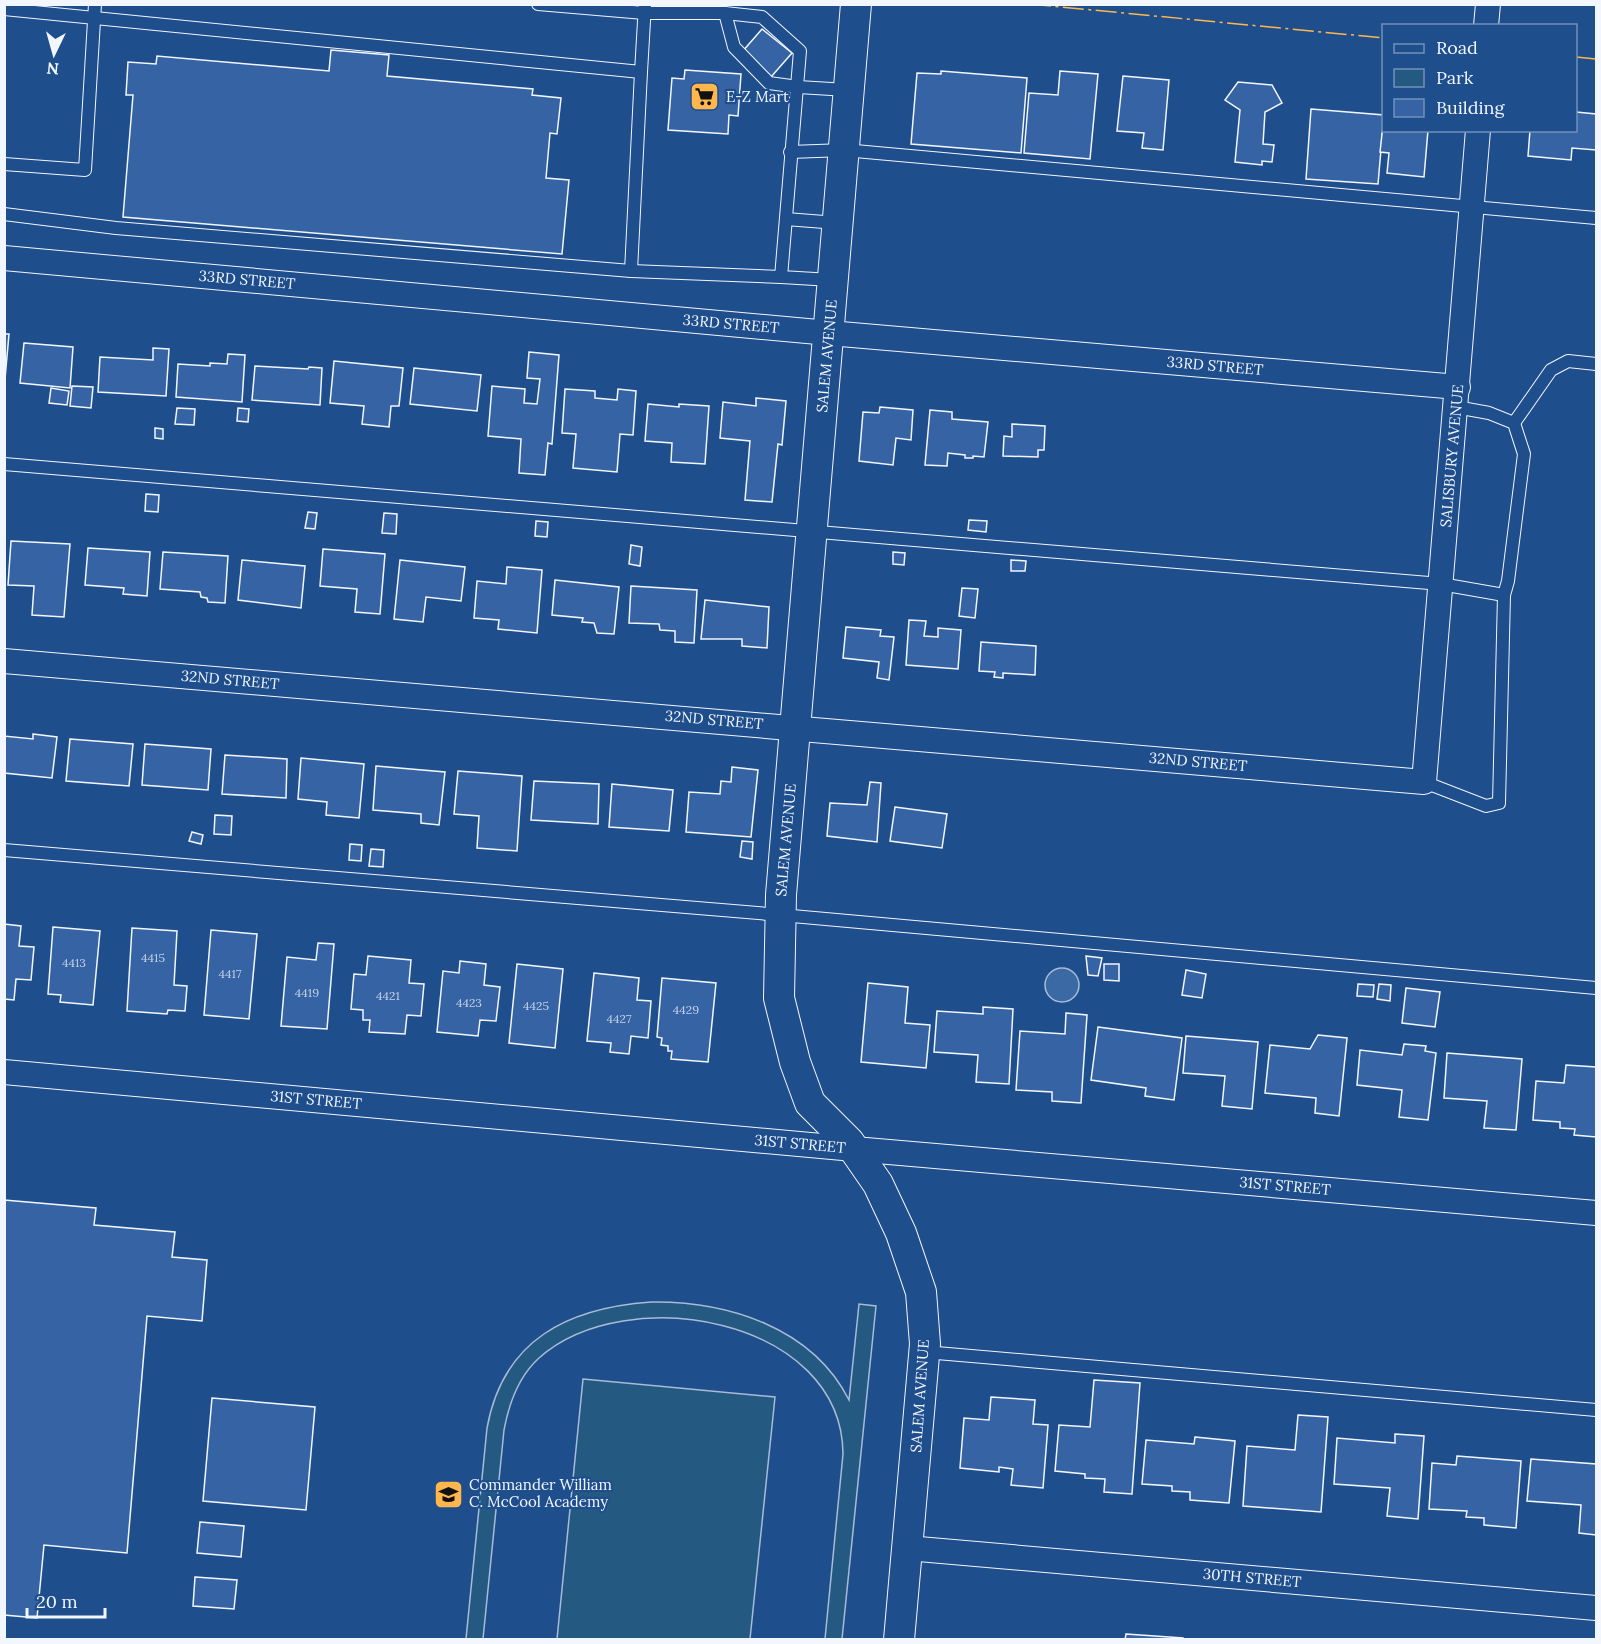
<svg xmlns="http://www.w3.org/2000/svg" width="1601" height="1644" viewBox="0 0 1601 1644" font-family="Lora,serif">
  <style>
    .green { fill: #245a82; stroke: #a8bbd7; stroke-width: 1.5 }
    .water { fill: #3b69a3; stroke: #a8bbd7; stroke-width: 1.5 }
    .building { fill: #3563a3; stroke: #f2f6ff; stroke-width: 1.5 }
    .lines { fill: none; stroke-linecap: round; stroke-linejoin: round }
    .service-casing { stroke: #f2f6ff; stroke-width: 14 }
    .minor-casing { stroke: #f2f6ff; stroke-width: 26 }
    .tertiary-casing { stroke: #f2f6ff; stroke-width: 32 }
    .service { stroke: #1f4e8c; stroke-width: 12 }
    .minor { stroke: #1f4e8c; stroke-width: 24 }
    .tertiary { stroke: #1f4e8c; stroke-width: 30 }
    .power { stroke: #ffb74d; stroke-width: 1.5; stroke-dasharray: 21 4.5 3 4.5; stroke-linecap: butt }
    .labels { text-anchor: middle; stroke-width: 4.5; stroke-linejoin: round; paint-order: stroke }
    .number-label { font-size: 12px; fill: #c3d1e8 }
    .poi-label { font-size: 15px; fill: #f2f6ff; stroke: #1f4e8c; text-anchor: start }
    .street-label { font-size: 15px; fill: #f2f6ff; stroke: #1f4e8c }
  </style>
  <rect width="100%" height="100%" fill="#1f4e8c"/>
  <g class="green">
    <path d="M651 1302C727 1301 812 1327 849 1400L859 1304 876 1306 842 1639H825L843 1454C842 1318 626 1280 539 1358 518 1377 509 1403 504 1430L483 1639H466L487 1428C503 1340 567 1308 651 1302Z"/>
    <path d="M583 1379 775 1397 750 1639H557Z"/>
  </g>
  <circle class="water" cx="1062" cy="985" r="17"/>
  <g class="building">
    <path d="M762 29 792 53 771 77 742 52Z"/>
    <path d="M331 50 389 55 387 76 533 89 532 95 561 98 557 134 550 133 546 178 569 180 562 254 123 217 133 95H126L128 62 156 64 157 56 329 71Z"/>
    <path d="M685 70 741 74 738 116 729 115 728 134 668 130 672 78 684 79Z"/>
    <path d="M941 71 1027 78 1021 153 911 144 917 73 941 74Z"/>
    <path d="M1060 71 1098 74 1090 159 1024 153 1029 93 1058 95Z"/>
    <path d="M1123 76 1169 80 1163 150 1142 148 1144 133 1117 131Z"/>
    <path d="M1238 82 1272 85 1282 103 1265 112 1263 144 1274 145 1272 162 1262 161V165L1235 162 1240 110 1225 100Z"/>
    <path d="M1311 109 1384 115 1378 184 1306 179Z"/>
    <path d="M1576 112 1596 114V150L1572 148 1571 160 1528 156 1530 130H1576Z"/>
    <path d="M1384 116V130H1428L1424 177 1387 173 1389 153 1380 152Z"/>
    <path d="M4 334H9L5 379H4Z"/>
    <path d="M24 343 73 347 70 388 20 383Z"/>
    <path d="M153 348 169 349 166 396 98 392 100 357 153 360Z"/>
    <path d="M529 352 559 355 552 444 548 443 545 475 519 473 521 439 488 436 492 386 525 389 524 403 537 404 540 379 527 378Z"/>
    <path d="M228 354 245 355 242 402 176 397 178 364 210 366V363L227 364Z"/>
    <path d="M334 361 403 368 399 406H391L389 427 362 424 364 406 330 403Z"/>
    <path d="M255 366 308 369 309 367 322 368 320 405 252 400Z"/>
    <path d="M414 368 481 375 477 411 410 404Z"/>
    <path d="M72 386 93 387 91 408 70 406Z"/>
    <path d="M51 388 69 391 67 405 49 403Z"/>
    <path d="M565 389 595 391V398L617 400 618 389 636 391 633 435 620 434 617 472 573 468 576 434 562 433Z"/>
    <path d="M756 398 786 401 782 445 778 444 772 502 745 500 750 441 720 438 723 402 756 406Z"/>
    <path d="M648 404 679 407V404L709 406 705 464 671 462 672 443 645 441Z"/>
    <path d="M880 407 913 410 911 440 896 438 893 465 859 461 863 412 879 413Z"/>
    <path d="M177 408 195 409 194 425 175 424Z"/>
    <path d="M238 408 249 409 248 422 237 421Z"/>
    <path d="M930 410 952 412V419L988 422 984 457 973 456V458H965V455L948 453 947 466 925 465Z"/>
    <path d="M1012 424 1045 426 1044 450H1038V457L1003 456 1004 436 1012 437Z"/>
    <path d="M155 428 163 429V439L155 438Z"/>
    <path d="M146 494 159 495 158 512 145 511Z"/>
    <path d="M308 512 317 513 315 529 305 528Z"/>
    <path d="M384 513 397 514 396 534 382 533Z"/>
    <path d="M969 520 987 521 986 532 968 530Z"/>
    <path d="M536 521 548 522 547 537 535 536Z"/>
    <path d="M11 541 70 544 64 617 32 615 34 586 8 585Z"/>
    <path d="M631 545 642 547 640 566 629 564Z"/>
    <path d="M88 548 150 552 147 596 123 594 124 588 85 585Z"/>
    <path d="M323 549 385 554 380 614 355 612 357 589 320 586Z"/>
    <path d="M163 552 228 556 225 603 208 602 207 598 201 597 200 592 160 589Z"/>
    <path d="M893 552 905 553 904 565 893 564Z"/>
    <path d="M242 560 305 566 301 608 238 600Z"/>
    <path d="M400 560 465 567 461 601 426 597 423 622 394 619Z"/>
    <path d="M1011 560 1026 561 1025 571H1011Z"/>
    <path d="M507 567 542 570 537 633 498 629 499 620 474 618 477 581 506 584Z"/>
    <path d="M555 580 619 587 614 634 597 633 594 623 582 622 583 618 552 615Z"/>
    <path d="M631 586 697 590 694 643 675 642V631L660 630 659 624 629 623Z"/>
    <path d="M962 588 978 589 975 618 959 616Z"/>
    <path d="M705 600 769 607 767 648 742 646V639H701Z"/>
    <path d="M909 620 926 621 924 636 938 637V628L961 630 958 669 906 665Z"/>
    <path d="M846 627 881 630 880 636 894 637 889 680 877 678 879 662 843 658Z"/>
    <path d="M981 642 1036 646 1035 675 1003 673V678L994 677 995 672 979 671Z"/>
    <path d="M33 734 57 737 52 778 4 773V736L33 739Z"/>
    <path d="M70 739 133 744 129 786 66 781Z"/>
    <path d="M145 744 211 749 208 790 142 785Z"/>
    <path d="M225 755 287 759 286 798 222 794Z"/>
    <path d="M301 758 364 764 359 818 326 815 327 802 298 799Z"/>
    <path d="M376 766 445 772 439 825 421 823V814L373 810Z"/>
    <path d="M732 767 758 770 751 837 686 832 689 792 720 794 721 781 731 782Z"/>
    <path d="M458 771 522 776 517 851 477 848 479 816 454 814Z"/>
    <path d="M534 781 599 784 598 824 531 820Z"/>
    <path d="M870 782 881 783 877 842 827 836 830 803 867 805Z"/>
    <path d="M612 784 673 790 669 831 609 827Z"/>
    <path d="M895 807 947 814 942 848 890 841Z"/>
    <path d="M215 815 232 816 231 835 214 834Z"/>
    <path d="M192 832 203 835 201 844 189 841Z"/>
    <path d="M742 841 753 842 752 859 740 857Z"/>
    <path d="M350 844 362 845 361 861 349 860Z"/>
    <path d="M371 849 384 850 383 867 369 866Z"/>
    <path d="M4 924 21 926 19 946 34 947 31 980 16 979 14 1000 4 999Z"/>
    <path d="M53 927 100 931 93 1005 60 1002 61 995 48 994Z"/>
    <path d="M132 928 177 931 174 985 187 986 185 1011 168 1010 167 1014 127 1011Z"/>
    <path d="M211 930 257 934 249 1019 204 1015Z"/>
    <path d="M318 943 334 944 327 1029 281 1026 287 957 316 960Z"/>
    <path d="M368 956 411 960 409 983 424 984 421 1016 407 1015 405 1034 369 1032 370 1020H363V1010L351 1009 354 974 366 975Z"/>
    <path d="M1086 956 1102 958 1098 976 1088 975Z"/>
    <path d="M460 961 486 964 484 985 500 987 496 1021 480 1020 478 1036 437 1032 443 971 459 973Z"/>
    <path d="M517 964 563 969 555 1048 509 1043Z"/>
    <path d="M1104 964H1119V981L1104 980Z"/>
    <path d="M1186 970 1206 974 1202 998 1182 995Z"/>
    <path d="M594 973 639 978 637 1000 651 1001 648 1038 631 1036 629 1054 610 1052 611 1043 587 1041Z"/>
    <path d="M662 978 716 983 708 1062 671 1059 672 1051H668V1046L661 1045 662 1038 657 1037Z"/>
    <path d="M868 983 908 987 905 1023 930 1025 926 1068 861 1062Z"/>
    <path d="M1358 984 1374 985 1373 997 1357 996Z"/>
    <path d="M1379 984 1391 985 1390 1001 1377 999Z"/>
    <path d="M1406 988 1440 992 1435 1027 1402 1023Z"/>
    <path d="M983 1007 1013 1009 1009 1084 976 1082 978 1055 934 1052 937 1011 983 1014Z"/>
    <path d="M1066 1013 1087 1015 1081 1103 1052 1101V1092L1016 1090 1020 1031 1065 1034Z"/>
    <path d="M1098 1027 1182 1038 1174 1100 1145 1096 1146 1088 1091 1080Z"/>
    <path d="M1318 1035 1347 1038 1339 1116 1315 1113 1316 1098 1265 1093 1270 1045 1310 1049Z"/>
    <path d="M1186 1036 1258 1042 1252 1109 1222 1106 1225 1076 1183 1073Z"/>
    <path d="M1404 1044 1426 1046 1425 1051 1436 1053 1428 1120 1399 1117 1402 1090 1357 1085 1360 1050 1402 1055Z"/>
    <path d="M1447 1053 1522 1059 1516 1130 1484 1128 1487 1101 1444 1098Z"/>
    <path d="M1566 1065 1596 1067V1137L1574 1135 1575 1129 1560 1128V1122L1533 1120 1536 1081 1564 1083Z"/>
    <path d="M4 1200 96 1208 94 1225 175 1232 172 1257 207 1260 202 1321 147 1316 127 1553 44 1545 37 1618 4 1615Z"/>
    <path d="M1094 1380 1140 1383 1132 1494 1104 1492 1105 1479 1085 1478V1474L1055 1471 1059 1425 1090 1427Z"/>
    <path d="M991 1397 1035 1400 1033 1424 1048 1425 1043 1488 1011 1485 1013 1469 999 1467V1472L960 1468 964 1418 989 1420Z"/>
    <path d="M212 1398 315 1407 306 1510 203 1501Z"/>
    <path d="M1298 1415 1328 1417 1321 1512 1243 1506 1247 1446 1295 1450Z"/>
    <path d="M1395 1434 1424 1436 1418 1519 1387 1516 1390 1488 1334 1484 1337 1438 1395 1443Z"/>
    <path d="M1195 1437 1235 1441 1229 1503 1190 1500V1492L1172 1491V1486L1142 1484 1146 1440 1194 1444Z"/>
    <path d="M1457 1456 1521 1461 1516 1528 1484 1525V1518L1466 1517 1467 1511 1429 1509 1432 1463 1456 1465Z"/>
    <path d="M1531 1459 1596 1464V1535L1579 1533 1581 1505 1527 1501Z"/>
    <path d="M200 1522 244 1526 241 1557 197 1553Z"/>
    <path d="M195 1577 237 1580 234 1609 193 1606Z"/>
    <path d="M1126 1634 1183 1638V1640H1125Z"/>
  </g>
  <g class="lines">
    <defs>
      <g id="service">
        <path d="M538 4 644 13H725L762 17 800 51 781 277 832 280"/>
        <path d="M4 9 641 72 645 4"/>
        <path d="M725 13 734 47 769 83 798 87 848 90"/>
        <path d="M790 152 844 150 1596 218"/>
        <path d="M4 164 85 170 95 4"/>
        <path d="M4 214 116 228 631 271 781 277"/>
        <path d="M786 219 837 223"/>
        <path d="M631 271 641 72"/>
        <path d="M1514 423 1551 370 1568 361 1596 364"/>
        <path d="M4 464 1441 584 1504 595 1508 581 1524 454 1514 423 1489 413 1456 407"/>
        <path d="M1424 782 1486 806 1499 803 1504 595"/>
        <path d="M4 850 781 915 1596 988"/>
        <path d="M925 1352 1596 1410"/>
      </g>
      <g id="minor">
        <path d="M1486 26 1488 4"/>
        <path d="M4 258 829 333 1458 387"/>
        <path d="M4 661 1424 782 1478 130"/>
        <path d="M4 1072 854 1149 1596 1213"/>
        <path d="M907 1548 1596 1608"/>
      </g>
      <path id="tertiary" d="M856 4 781 895 779 998 795 1062 810 1103 849 1142 878 1184 901 1233 921 1292 925 1344 899 1640"/>
    </defs>
    <use href="#service" class="service-casing"/>
    <use href="#minor" class="minor-casing"/>
    <use href="#tertiary" class="tertiary-casing"/>
    <use href="#service" class="service"/>
    <use href="#minor" class="minor"/>
    <use href="#tertiary" class="tertiary"/>
    <g class="power">
      <path d="M1030 4 1384 38"/>
      <path d="M1576 57 1596 59"/>
    </g>
  </g>
  <defs>
    <symbol id="supermarket-square" viewBox="-11 -11 22 22"><rect x="-9" y="-9" width="18" height="18" rx="4" fill="#ffb74d" stroke="#1f4e8c"/><path d="M-6-5.5h2.5l.6 2H6L4.5 2H-2.5L-4.4-4H-6ZM-1.5 3.2a1.3 1.3 0 1 0 .1 0ZM3 3.2a1.3 1.3 0 1 0 .1 0Z" fill="#111"/></symbol>
    <symbol id="school-square" viewBox="-11 -11 22 22"><rect x="-9" y="-9" width="18" height="18" rx="4" fill="#ffb74d" stroke="#1f4e8c"/><path d="M0-5L7-2L0 1L-7-2ZM-4 1L0 2.5L4 1V4Q0 6-4 4Z" fill="#111"/></symbol>
  </defs>
  <g fill-rule="evenodd">
    <use href="#supermarket-square" x="688" y="80" width="33" height="33"/>
    <use href="#school-square" x="432" y="1478" width="33" height="33"/>
  </g>
  <g class="labels">
    <g class="number-label">
      <text x="153" y="962">4415</text>
      <text x="74" y="967">4413</text>
      <text x="230" y="978">4417</text>
      <text x="307" y="997">4419</text>
      <text x="388" y="1000">4421</text>
      <text x="469" y="1007">4423</text>
      <text x="536" y="1010">4425</text>
      <text x="686" y="1014">4429</text>
      <text x="619" y="1023">4427</text>
    </g>
    <g class="poi-label">
      <text x="726" y="102">E-Z Mart</text>
      <text x="469" y="1490">Commander William<tspan x="469" dy="17">C. McCool Academy</tspan></text>
    </g>
    <g class="street-label">
      <text transform="translate(247 280) rotate(5)" y="5">33RD STREET</text>
      <text transform="translate(731 324) rotate(5)" y="5">33RD STREET</text>
      <text transform="translate(827 356) rotate(-85)" y="5">SALEM AVENUE</text>
      <text transform="translate(1215 366) rotate(5)" y="5">33RD STREET</text>
      <text transform="translate(1452 456) rotate(-85)" y="5">SALISBURY AVENUE</text>
      <text transform="translate(230 680) rotate(5)" y="5">32ND STREET</text>
      <text transform="translate(714 720) rotate(5)" y="5">32ND STREET</text>
      <text transform="translate(1198 762) rotate(5)" y="5">32ND STREET</text>
      <text transform="translate(786 840) rotate(-85)" y="5">SALEM AVENUE</text>
      <text transform="translate(316 1100) rotate(5)" y="5">31ST STREET</text>
      <text transform="translate(800 1144) rotate(5)" y="5">31ST STREET</text>
      <text transform="translate(1285 1186) rotate(5)" y="5">31ST STREET</text>
      <text transform="translate(920 1396) rotate(-86)" y="5">SALEM AVENUE</text>
      <text transform="translate(1252 1578) rotate(5)" y="5">30TH STREET</text>
    </g>
  </g>
  <rect width="1601" height="1644" fill="none" stroke="#f2f6ff" stroke-width="12"/>
  <rect x="1382" y="24" width="195" height="108" fill="#1f4e8c" stroke="#7391ba" stroke-width="1.5"/>
  <rect x="1394" y="44" width="30" height="9" fill="#1f4e8c" stroke="#7391ba" stroke-width="1.5"/>
  <text x="1436" y="54" font-size="18" fill="#f2f6ff">Road</text>
  <rect x="1394" y="69" width="30" height="18" fill="#245a82" stroke="#7391ba" stroke-width="1.5"/>
  <text x="1436" y="84" font-size="18" fill="#f2f6ff">Park</text>
  <rect x="1394" y="99" width="30" height="18" fill="#3563a3" stroke="#7391ba" stroke-width="1.5"/>
  <text x="1436" y="114" font-size="18" fill="#f2f6ff">Building</text>
  <g transform="translate(54 54) rotate(185)" stroke="#1f4e8c" stroke-width="4.5" paint-order="stroke">
  <path d="M0-4.5L10 22L0 15L-10 22Z" fill="#f2f6ff"/>
  <text y="-9" font-size="16" font-weight="bold" text-anchor="middle" fill="#f2f6ff">N</text>
  </g>
  <path d="M27 1608v9h78v-9" fill="none" stroke="#f2f6ff" stroke-width="3"/>
  <text x="36" y="1608" font-size="18" fill="#f2f6ff" stroke="#1f4e8c" stroke-width="4.5" paint-order="stroke">20 m</text>
</svg>
